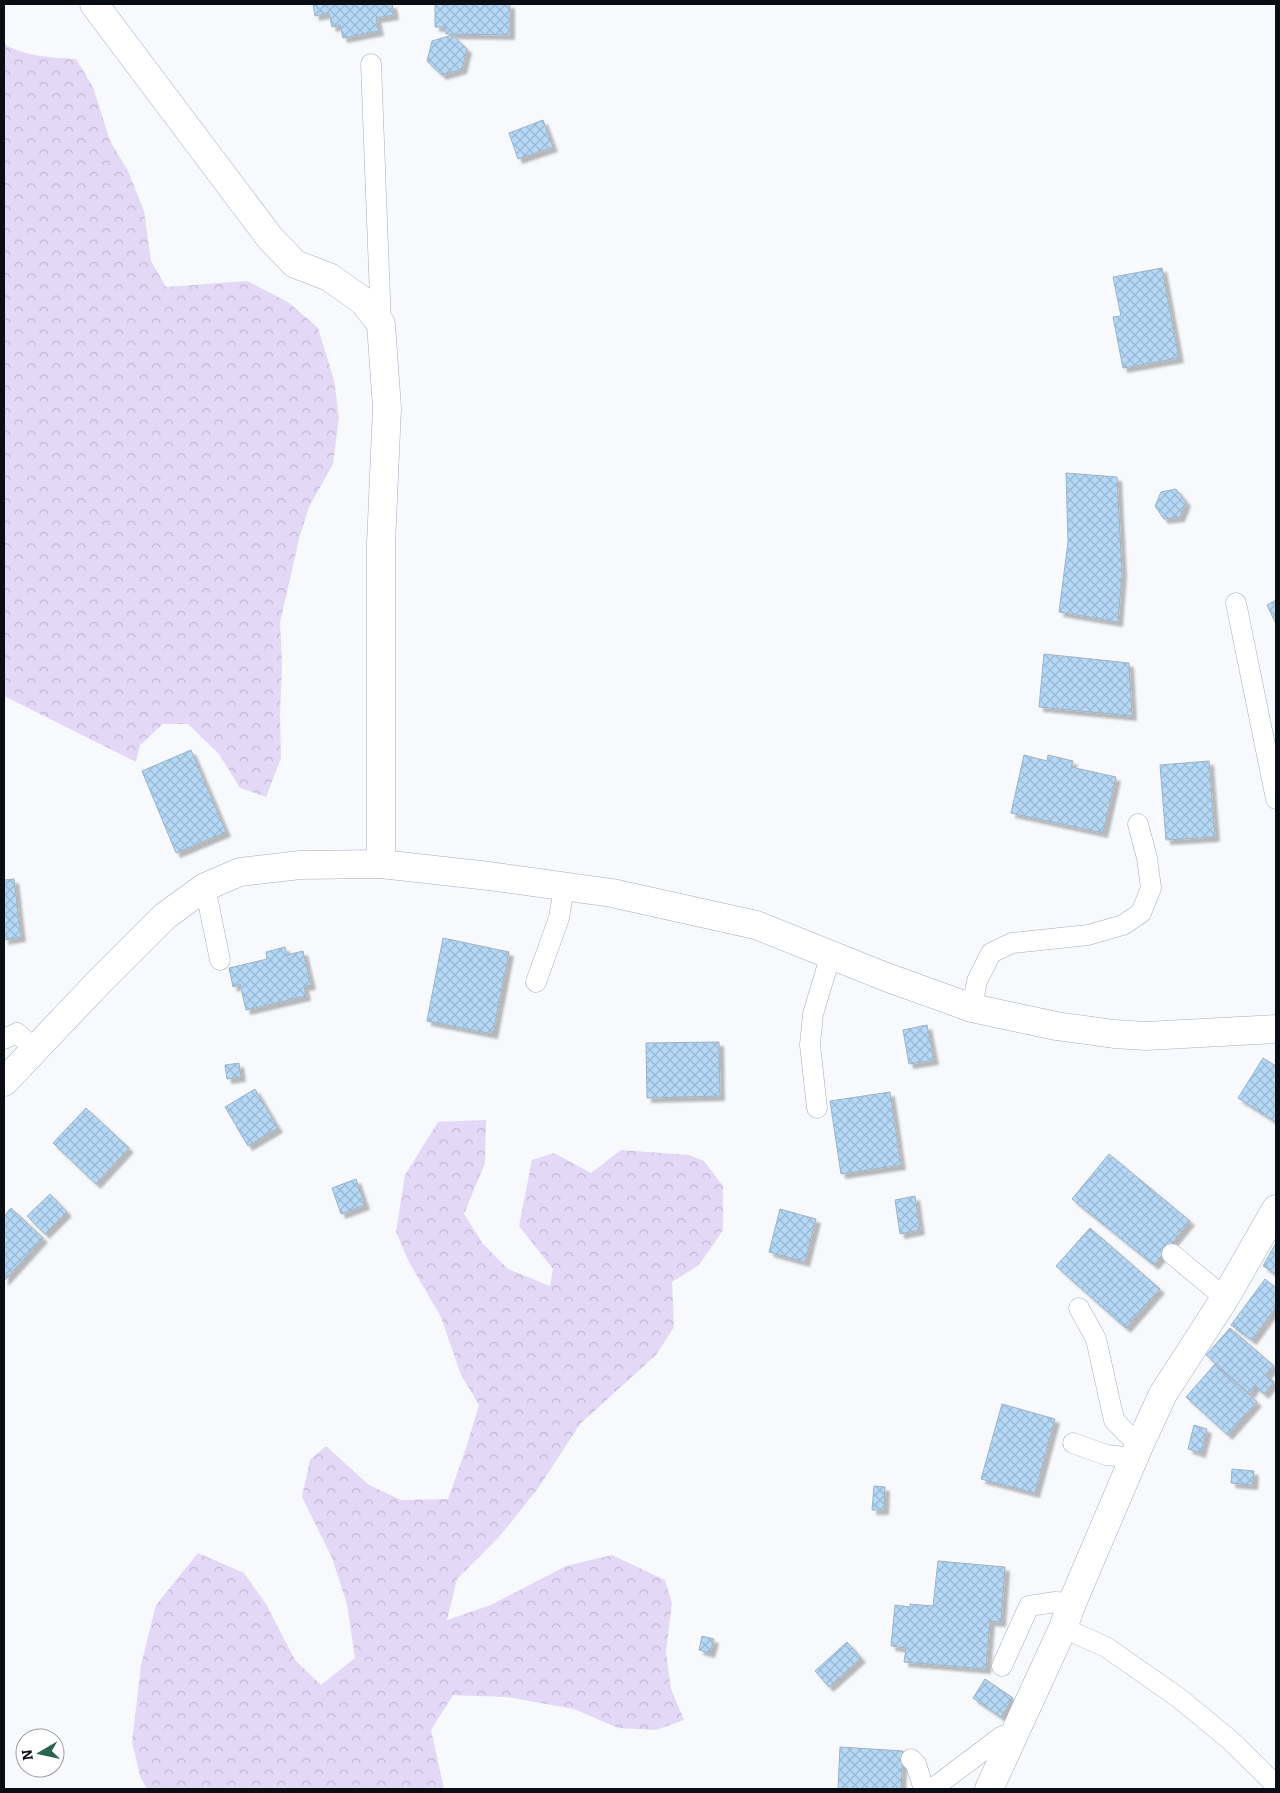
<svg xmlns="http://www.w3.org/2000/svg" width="1280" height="1793" viewBox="0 0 1280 1793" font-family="Bitter,serif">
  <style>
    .forest { fill: url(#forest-crowns) }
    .building { fill: url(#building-cross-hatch); stroke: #a0b2c2; filter: url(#shadow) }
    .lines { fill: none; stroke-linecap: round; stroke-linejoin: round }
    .lane-casing { stroke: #a2adc0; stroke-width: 21 }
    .street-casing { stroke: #a2adc0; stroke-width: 29 }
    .lane { stroke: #fff; stroke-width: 20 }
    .street { stroke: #fff; stroke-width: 28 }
  </style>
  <defs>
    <pattern id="forest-crowns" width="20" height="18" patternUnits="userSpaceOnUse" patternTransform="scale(1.25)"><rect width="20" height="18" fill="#e4d8f7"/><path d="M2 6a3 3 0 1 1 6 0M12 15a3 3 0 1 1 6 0" fill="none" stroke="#c2b8d3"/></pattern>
    <pattern id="building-cross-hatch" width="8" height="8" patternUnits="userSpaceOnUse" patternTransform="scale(1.25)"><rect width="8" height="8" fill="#b4d8f6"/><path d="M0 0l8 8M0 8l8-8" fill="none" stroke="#99b8d2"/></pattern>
    <filter id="shadow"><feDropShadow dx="4.5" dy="4.5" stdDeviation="1" flood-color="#0004"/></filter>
  </defs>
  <rect width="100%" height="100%" fill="#f7f9fd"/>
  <g class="forest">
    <path d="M4 44C26 57 51 57 76 59L93 87 110 141 128 171 144 211 151 261 166 287 247 281 288 302 318 328 334 380 339 417 333 464 309 507 299 539 280 623 282 664 280 715 281 758 266 797 240 788 219 754 188 724H163L140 745 136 762 4 696Z"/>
    <path d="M486 1120 485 1163 464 1214 483 1244 508 1269 550 1286 553 1269 519 1226 532 1160 554 1153 591 1173 621 1150 689 1155 704 1161 723 1186V1230L699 1265 672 1282 674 1327 656 1355 580 1424 539 1487 500 1536 457 1579 447 1620 491 1605 566 1566 612 1555 665 1580 672 1603 666 1652 671 1689 684 1720 656 1730 618 1728 574 1709 506 1697 453 1695 431 1730 444 1789H147L140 1776 132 1742 141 1665 156 1605 198 1553 244 1573 266 1604 295 1660 321 1685 355 1658 347 1604 332 1558 302 1497 310 1460 326 1446 369 1485 401 1500 448 1499 466 1448 479 1405 461 1375 441 1317 409 1262 396 1232 405 1175 438 1122Z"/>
  </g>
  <g class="building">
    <path d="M313 4H392L394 15 376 18 379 31 343 38 340 25 332 27 329 13 315 16Z"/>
    <path d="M435 4H510V35L446 34V27H435Z"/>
    <path d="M452 35 467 49 462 69 442 75 427 61 432 41Z"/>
    <path d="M543 120 553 147 518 159 509 133Z"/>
    <path d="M1162 268 1179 358 1123 368 1113 317 1121 316 1113 277Z"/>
    <path d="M1066 473 1117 477 1122 573 1118 622 1059 612 1068 542Z"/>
    <path d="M1176 489 1186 502 1180 517 1164 519 1155 506 1161 492Z"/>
    <path d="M1276 600V624L1267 605Z"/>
    <path d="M1044 654 1129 663 1132 716 1039 707Z"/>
    <path d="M191 750 226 832 176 853 142 771Z"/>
    <path d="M1024 755 1047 761 1048 755 1073 761 1071 767 1116 777 1103 833 1011 813Z"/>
    <path d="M1209 761 1215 837 1166 840 1160 765Z"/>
    <path d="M14 879 21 937 4 940V880Z"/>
    <path d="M443 938 509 952 493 1034 427 1021Z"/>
    <path d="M285 947 287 955 303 951 311 985 304 986 306 996 246 1010 240 984 233 987 229 968 267 959 266 952Z"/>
    <path d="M927 1025 934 1060 909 1064 903 1030Z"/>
    <path d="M719 1042 720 1096 647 1098 646 1043Z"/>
    <path d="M1263 1058 1276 1066V1122L1238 1098Z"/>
    <path d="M239 1063 241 1077 227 1079 225 1065Z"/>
    <path d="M255 1089 278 1128 248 1146 225 1107Z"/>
    <path d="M890 1092 901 1165 841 1174 830 1101Z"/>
    <path d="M86 1108 129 1148 96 1184 53 1143Z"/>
    <path d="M1109 1154 1190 1221 1154 1265 1072 1199Z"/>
    <path d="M356 1179 365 1205 341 1214 332 1188Z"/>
    <path d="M50 1194 67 1212 45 1234 27 1216Z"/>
    <path d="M915 1196 920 1230 900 1234 895 1200Z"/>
    <path d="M11 1208 43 1238 4 1281V1216Z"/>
    <path d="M780 1209 816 1219 805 1262 769 1252Z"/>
    <path d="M1090 1228 1160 1289 1126 1328 1056 1266Z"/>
    <path d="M1276 1243V1274L1263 1266Z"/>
    <path d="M1265 1279 1276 1288V1307L1252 1340 1231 1325Z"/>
    <path d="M1230 1328 1274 1366 1266 1375 1274 1382 1264 1394 1255 1386 1250 1394 1206 1355Z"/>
    <path d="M1215 1364 1257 1402 1228 1435 1186 1397Z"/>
    <path d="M1002 1404 1055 1419 1035 1493 981 1479Z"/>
    <path d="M1194 1425 1207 1429 1201 1453 1188 1449Z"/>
    <path d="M1232 1469 1254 1471 1253 1485 1231 1483Z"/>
    <path d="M874 1486 885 1487 884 1510H872Z"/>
    <path d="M938 1561 1005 1567 1001 1622 990 1621 986 1669 904 1662 906 1648 891 1646 895 1605 910 1607V1604L933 1606Z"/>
    <path d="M702 1636 714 1639 710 1653 699 1650Z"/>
    <path d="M847 1642 861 1658 829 1687 815 1671Z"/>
    <path d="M985 1679 1013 1698 1001 1717 973 1698Z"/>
    <path d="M840 1747 903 1751 901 1789H838Z"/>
  </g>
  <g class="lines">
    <defs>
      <g id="lane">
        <path d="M371 64 381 324"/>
        <path d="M1236 603 1276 799"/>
        <path d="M205 887 220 960"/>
        <path d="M536 982 559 918 564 887"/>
        <path d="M972 1008 977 981 991 953 1012 943 1088 935 1123 925 1141 913 1151 888 1147 858 1138 824"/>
        <path d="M4 1039 17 1033 35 1049"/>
        <path d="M817 1108 810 1045 813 1014 831 954"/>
        <path d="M1172 1254 1225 1298"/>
        <path d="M1079 1308 1096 1339 1114 1420 1139 1446"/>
        <path d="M1073 1443 1106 1455 1134 1458"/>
        <path d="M1063 1628 1106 1647 1179 1698 1230 1740 1276 1785"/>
        <path d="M1002 1666 1029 1606 1055 1602 1072 1603"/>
        <path d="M911 1759 916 1764 922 1783 929 1789 936 1786 1001 1737 1015 1731"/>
      </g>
      <g id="street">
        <path d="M94 4 270 238 295 264 329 277 363 301 381 324 387 408 381 544V864"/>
        <path d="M4 1082 98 983 165 916 205 887 240 872 300 865 381 864 489 876 612 893 756 925 886 977 972 1008 1056 1026 1114 1034 1146 1036 1276 1029"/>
        <path d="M989 1789 1063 1628 1072 1603 1139 1446 1163 1394 1225 1298 1276 1209"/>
      </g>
    </defs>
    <use href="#lane" class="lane-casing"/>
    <use href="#street" class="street-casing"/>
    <use href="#lane" class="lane"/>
    <use href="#street" class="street"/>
  </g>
  <rect width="1280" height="1793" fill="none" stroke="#0a0d14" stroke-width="10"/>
  <g transform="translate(40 1753) rotate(261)"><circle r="24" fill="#ffffff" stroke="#9d9ea1"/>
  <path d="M0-4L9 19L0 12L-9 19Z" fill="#29654f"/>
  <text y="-8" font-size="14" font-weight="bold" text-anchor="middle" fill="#0a0d14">N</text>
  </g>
</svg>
